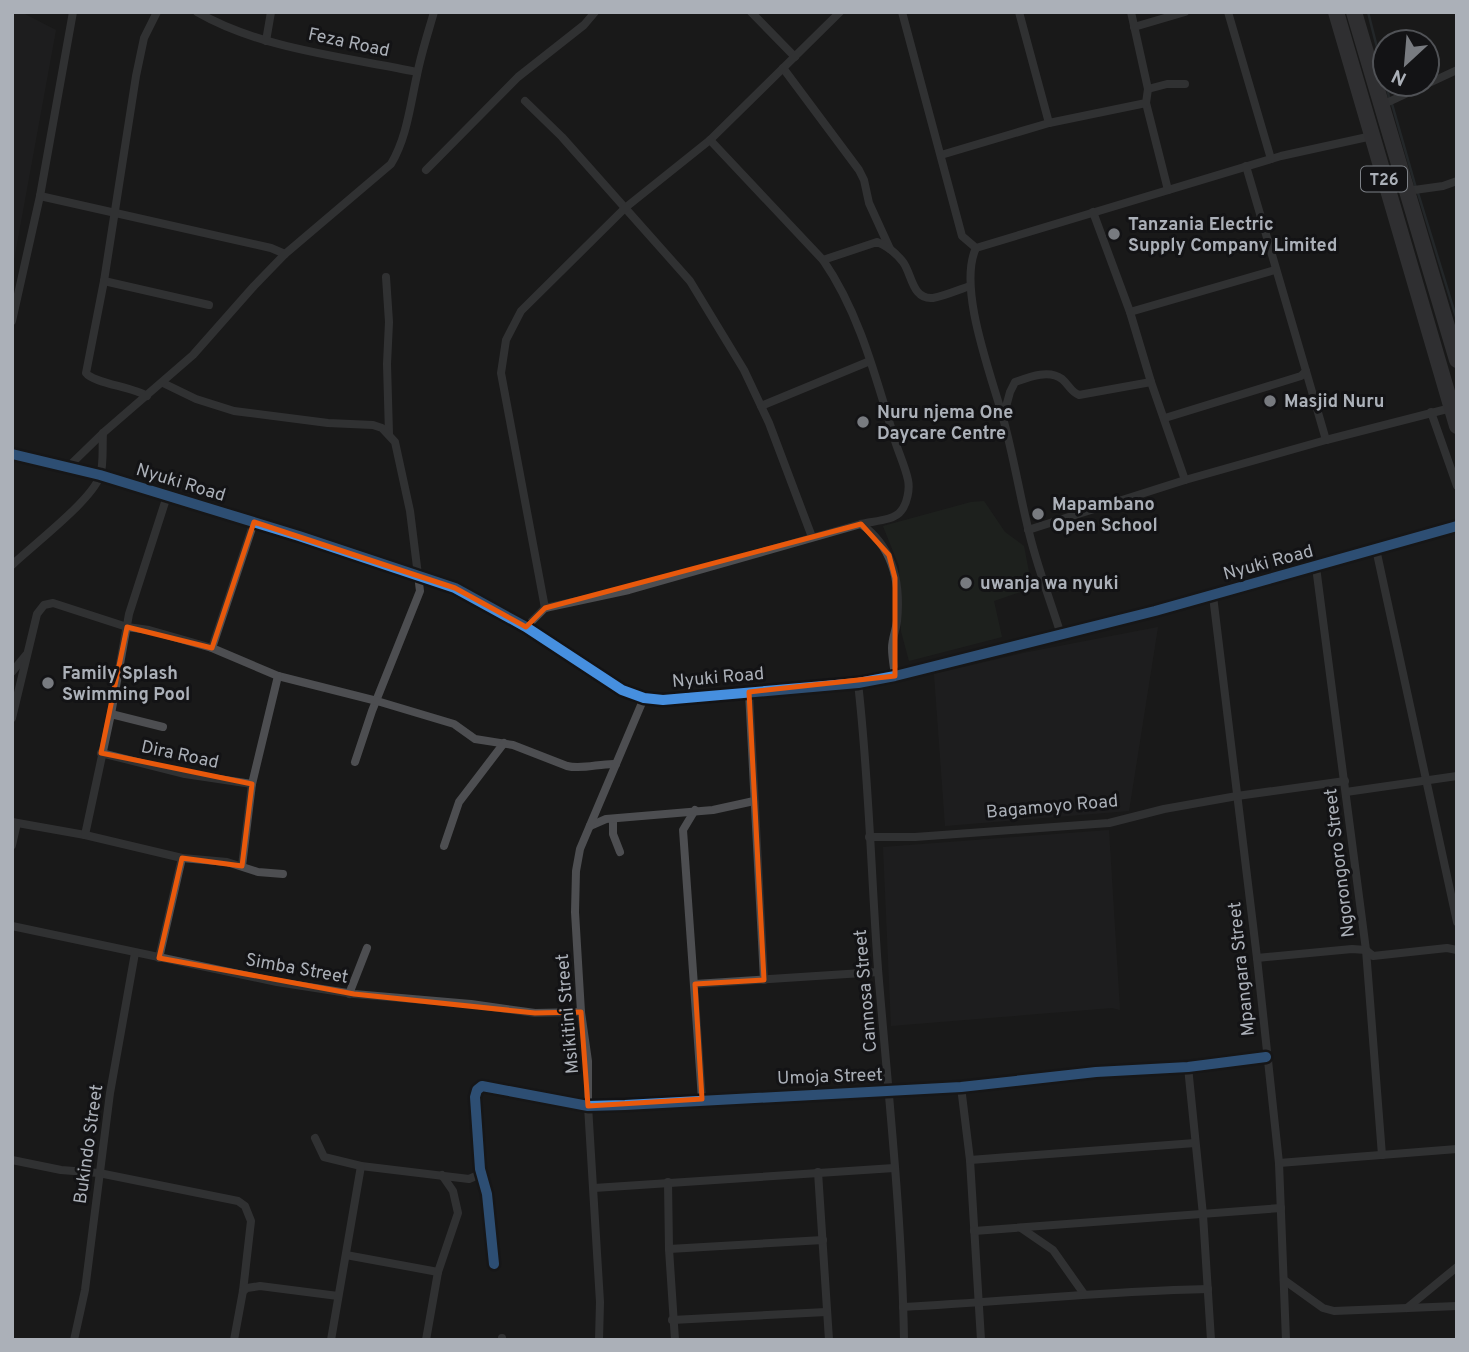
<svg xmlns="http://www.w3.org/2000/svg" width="1469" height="1352" viewBox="0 0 1469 1352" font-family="Overpass,sans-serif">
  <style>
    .built { fill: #232324 }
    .green { fill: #232923 }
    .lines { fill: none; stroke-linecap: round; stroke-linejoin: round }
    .stream { stroke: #30383d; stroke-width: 2.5 }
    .street { stroke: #4d4e51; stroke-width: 8 }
    .highway { stroke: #4a4b4e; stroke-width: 16 }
    .cycleway-casing { stroke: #131315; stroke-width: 15 }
    .cycleway { stroke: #468fdf; stroke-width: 10 }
    .marked { fill: none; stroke: #e8590c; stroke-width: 5; stroke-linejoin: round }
    .poi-dot { fill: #787b80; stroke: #131315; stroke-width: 2.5 }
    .labels { text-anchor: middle; stroke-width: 6; stroke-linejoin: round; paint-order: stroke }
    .shield { fill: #131315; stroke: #7d8187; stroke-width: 2 }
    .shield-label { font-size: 16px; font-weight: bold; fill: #abb0b8 }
    .street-label { font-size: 18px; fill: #abb0b8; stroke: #131315 }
    .poi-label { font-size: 18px; font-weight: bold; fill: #abb0b8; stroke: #131315; text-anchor: start }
  </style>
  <rect width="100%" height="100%" fill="#191919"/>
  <g class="built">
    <path d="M12 12H21L56 30 12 271Z"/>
    <path d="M1158 627 1129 811 945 826 934 674 1023 653Z"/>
    <path d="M1109 830 1120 1010 1112 1008 891 1026 883 847Z"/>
  </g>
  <path class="green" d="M984 501 1005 532 1024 546 1032 588 994 601 1002 637 909 661 901 631 899 566 883 526 971 502Z"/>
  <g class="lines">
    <g class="stream">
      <path d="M1368 12 1385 79"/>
      <path d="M1386 84 1389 97"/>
      <path d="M1392 104 1416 188"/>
      <path d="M1418 193 1456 317"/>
    </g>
    <g class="street">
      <path d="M197 12C261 49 345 57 417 72"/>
      <path d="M751 12 795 57"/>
      <path d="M902 12 962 236 976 248 1281 156 1372 136"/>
      <path d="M1019 12 1049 123"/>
      <path d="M1228 12 1271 159"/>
      <path d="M1134 27 1185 12"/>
      <path d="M266 41 271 12"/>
      <path d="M783 68 859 170 864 180 869 203 890 249"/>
      <path d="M1148 89 1167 84H1185"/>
      <path d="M525 101 562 137 690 281 744 370 769 423 812 537"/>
      <path d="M1146 103 1168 190"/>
      <path d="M1382 105 1457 70"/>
      <path d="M941 155 1049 123 1146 103 1148 89 1131 12"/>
      <path d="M426 170 518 77 584 25 595 12"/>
      <path d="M1407 191 1443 186 1457 181"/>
      <path d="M40 196 271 248 285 254"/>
      <path d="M1093 212 1130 312 1151 382 1185 480"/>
      <path d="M976 248C957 288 992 377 1003 418 1013 454 1019 491 1028 528 1036 564 1050 599 1061 635"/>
      <path d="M823 260 877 242C887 246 896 253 903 262 912 274 912 300 933 298 945 296 958 290 970 286"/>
      <path d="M386 277 389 322 387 364 389 434"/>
      <path d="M104 281 209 305"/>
      <path d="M1130 312 1275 270"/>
      <path d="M12 321 40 196 73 12"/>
      <path d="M1306 371 1326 440"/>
      <path d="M163 383 196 399 234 411 328 423 373 425 382 428 395 442 410 511 420 591 372 711 355 762"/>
      <path d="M147 396C133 387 93 383 86 373L104 281 136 76 144 38 157 12"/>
      <path d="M761 406 870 361"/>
      <path d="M1431 412 1457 486"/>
      <path d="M1003 418 1010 392 1015 382C1029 377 1049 369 1062 379 1069 385 1071 392 1079 395L1151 382"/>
      <path d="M1165 418 1301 376 1306 371 1246 166"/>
      <path d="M12 454 100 475 299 536 455 588 526 627 622 690 644 698 663 700 858 683 895 676 1155 611 1457 526"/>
      <path d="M68 467 103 433 193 355 254 286 285 254 391 164C407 137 410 106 417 75 421 54 428 33 434 12"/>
      <path d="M861 524C893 547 901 582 897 621 896 630 892 639 892 648 892 657 894 667 895 676"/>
      <path d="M1028 530 1185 480 1326 440 1451 408"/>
      <path d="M1376 549 1457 922"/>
      <path d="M12 565C33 545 91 501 100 476 104 464 102 447 103 433"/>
      <path d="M1316 567 1366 950 1382 1155"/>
      <path d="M1213 596 1257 958 1279 1163 1286 1340"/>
      <path d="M545 608 501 373 506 340 521 311 625 208 710 140 840 12"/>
      <path d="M526 627 545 608 629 590 861 524C872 521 894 521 901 511 907 504 910 489 908 480 905 465 897 450 893 434 875 375 859 312 823 260L710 140"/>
      <path d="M212 648 254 522"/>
      <path d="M12 672 26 655"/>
      <path d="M858 683C869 778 871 873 878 969 888 1092 902 1216 904 1340"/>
      <path d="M749 692 764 980"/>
      <path d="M111 714 163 727"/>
      <path d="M12 718 37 614 44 605 53 603 127 627 149 630 212 648 278 676 377 701 454 724 475 739 513 745 567 766C583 770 600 763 616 764"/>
      <path d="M101 753 185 774 252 784"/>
      <path d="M1346 792 1457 776"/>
      <path d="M695 810 683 830 702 1099"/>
      <path d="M613 819V834L620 852"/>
      <path d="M12 822 85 835 182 858 227 862 258 872 283 874"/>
      <path d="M590 826 606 819 713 810 754 801"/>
      <path d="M85 835 111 714 129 614 167 496"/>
      <path d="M869 837H915L1109 823 1164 809 1237 796 1345 781"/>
      <path d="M12 845 17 823"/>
      <path d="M444 846 459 802 504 743"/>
      <path d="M242 866 252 784 278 676"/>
      <path d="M12 926 277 982 354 994 471 1004 535 1013 581 1012"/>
      <path d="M159 958 182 858"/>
      <path d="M1257 958 1352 949 1366 950 1373 956 1447 948 1457 950"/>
      <path d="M695 984 878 972"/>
      <path d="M349 994 367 948"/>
      <path d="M1188 1067 1203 1215 1211 1340"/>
      <path d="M961 1087 970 1160 981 1340"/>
      <path d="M315 1138 324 1157 361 1166 469 1179 476 1176 480 1169"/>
      <path d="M12 1160 61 1170 99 1173 238 1201 245 1206 251 1221 243 1291 234 1340"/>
      <path d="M970 1160 1195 1143"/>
      <path d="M1279 1163 1457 1149"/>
      <path d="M818 1172 829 1340"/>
      <path d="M668 1182 669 1249 675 1340"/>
      <path d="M594 1188 894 1168"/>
      <path d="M1021 1228 1053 1250 1084 1294"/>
      <path d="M974 1231 1281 1208"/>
      <path d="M669 1249 823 1240"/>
      <path d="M346 1255 438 1272"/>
      <path d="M494 1264 487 1194 480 1169 475 1097 477 1090 482 1086 588 1106 625 1105 961 1087 1096 1072 1188 1067 1266 1057"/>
      <path d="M1284 1280 1323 1308 1334 1311 1457 1306"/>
      <path d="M243 1291 247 1288 260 1286 338 1296"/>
      <path d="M903 1307C1005 1302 1106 1291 1208 1289"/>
      <path d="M1407 1308 1457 1267"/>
      <path d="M672 1320 826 1312"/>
      <path d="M74 1340 85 1290 110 1093 135 953"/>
      <path d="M331 1340 361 1166"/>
      <path d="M426 1340 438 1272 458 1213 453 1191 442 1175"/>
      <path d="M502 1340V1338"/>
      <path d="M599 1340 600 1302 588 1106V1061L581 1012 575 912 576 871 580 849 644 698"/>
    </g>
    <g class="highway">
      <path d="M1336 12 1457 426"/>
      <path d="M1354 12 1457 360"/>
    </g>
    <defs>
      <g id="cycleway">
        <path d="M12 454 100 475 299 536 455 588 526 627 622 690 644 698 663 700 858 683 895 676 1155 611 1457 526"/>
        <path d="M494 1264 487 1194 480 1169 475 1097 477 1090 482 1086 588 1106 625 1105 961 1087 1096 1072 1188 1067 1266 1057"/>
      </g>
    </defs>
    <use href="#cycleway" class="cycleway-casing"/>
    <use href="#cycleway" class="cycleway"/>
  </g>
  <path d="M0 0H1469V1352H0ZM254 522 455 588 526 627 545 608 861 524 889 555 895 578V676L749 692 764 980 695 984 702 1099 588 1106 581 1012 535 1013 354 994 159 958 182 858 242 866 252 784 101 753 127 627 212 648Z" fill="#191919" fill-opacity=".55" fill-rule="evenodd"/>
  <path class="marked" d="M254 522 455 588 526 627 545 608 861 524 889 555 895 578V676L749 692 764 980 695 984 702 1099 588 1106 581 1012 535 1013 354 994 159 958 182 858 242 866 252 784 101 753 127 627 212 648Z"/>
  <g class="poi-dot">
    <circle cx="1114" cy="234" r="7"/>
    <circle cx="1270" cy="401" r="7"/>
    <circle cx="863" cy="422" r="7"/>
    <circle cx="1038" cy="514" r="7"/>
    <circle cx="966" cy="583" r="7"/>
    <circle cx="48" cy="683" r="7"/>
  </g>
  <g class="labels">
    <rect class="shield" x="1361" y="166.5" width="46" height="25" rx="5"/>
    <g class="shield-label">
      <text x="1384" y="185">T26</text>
    </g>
    <g class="street-label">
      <text transform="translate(349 42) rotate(12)" y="6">Feza Road</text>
      <text transform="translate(181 482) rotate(17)" y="6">Nyuki Road</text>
      <text transform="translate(1268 562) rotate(-15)" y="6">Nyuki Road</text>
      <text transform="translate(718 677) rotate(-5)" y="6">Nyuki Road</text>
      <text transform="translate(180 754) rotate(12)" y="6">Dira Road</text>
      <text transform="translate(1052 806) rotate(-5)" y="6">Bagamoyo Road</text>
      <text transform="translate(1339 863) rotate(-97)" y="6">Ngorongoro Street</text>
      <text transform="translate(297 968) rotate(10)" y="6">Simba Street</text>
      <text transform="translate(1241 969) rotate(-96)" y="6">Mpangara Street</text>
      <text transform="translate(865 991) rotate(-95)" y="6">Cannosa Street</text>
      <text transform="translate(567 1014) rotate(-95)" y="6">Msikitini Street</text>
      <text transform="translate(830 1076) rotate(-2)" y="6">Umoja Street</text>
      <text transform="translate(88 1144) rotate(-82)" y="6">Bukindo Street</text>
    </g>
    <g class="poi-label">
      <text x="1128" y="230">Tanzania Electric<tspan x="1128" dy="21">Supply Company Limited</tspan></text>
      <text x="1284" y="407">Masjid Nuru</text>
      <text x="877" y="418">Nuru njema One<tspan x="877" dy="21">Daycare Centre</tspan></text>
      <text x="1052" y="510">Mapambano<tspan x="1052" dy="21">Open School</tspan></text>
      <text x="980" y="589">uwanja wa nyuki</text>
      <text x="62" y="679">Family Splash<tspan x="62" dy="21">Swimming Pool</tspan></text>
    </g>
  </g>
  <rect width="1469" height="1352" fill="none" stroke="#abb0b8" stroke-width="28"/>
  <g transform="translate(1406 63) rotate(206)"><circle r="33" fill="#131315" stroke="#505256" stroke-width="2"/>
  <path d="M0-5L12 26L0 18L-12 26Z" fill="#787b80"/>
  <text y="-10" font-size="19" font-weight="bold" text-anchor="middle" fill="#abb0b8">N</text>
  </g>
</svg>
